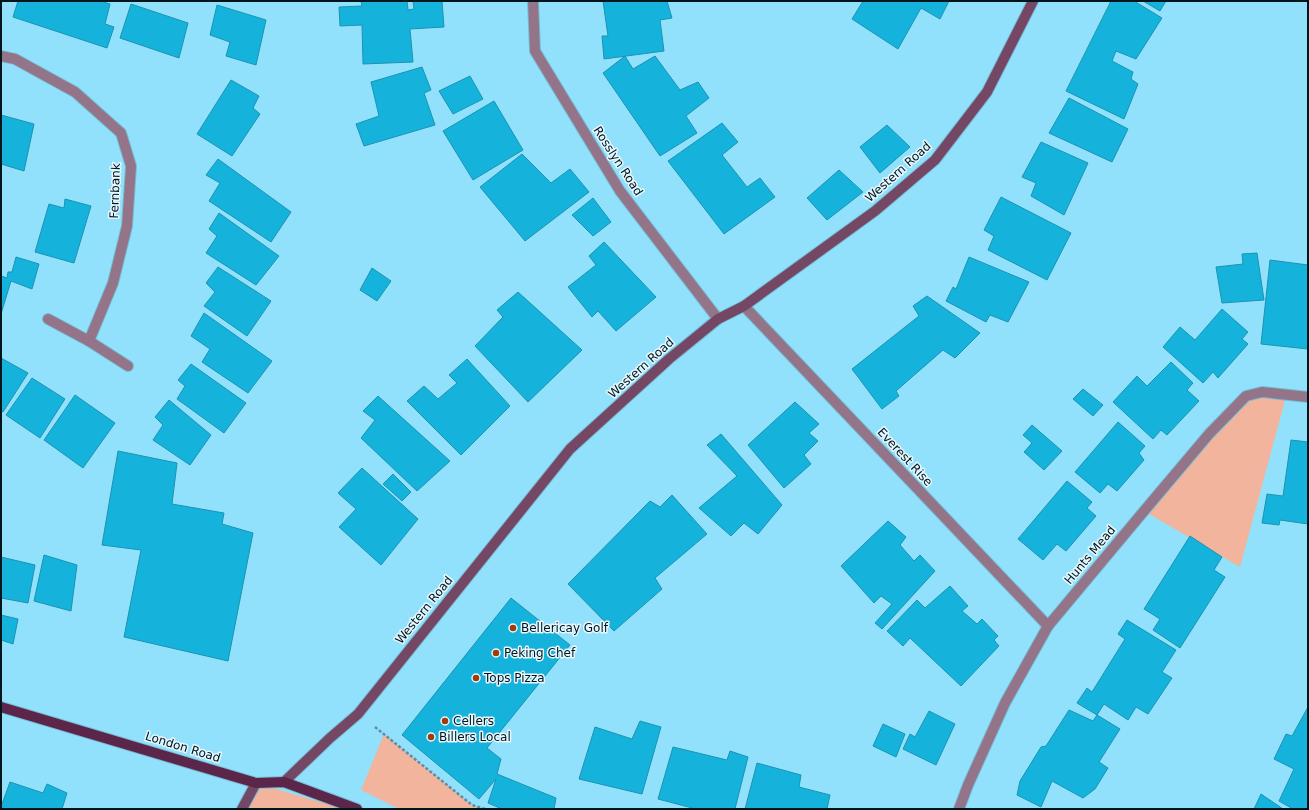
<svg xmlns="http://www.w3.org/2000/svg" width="1309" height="810" viewBox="0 0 1309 810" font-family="'DejaVu Sans',sans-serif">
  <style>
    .green { fill: #f2b49c }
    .building { fill: #15b3db; stroke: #1b93b3 }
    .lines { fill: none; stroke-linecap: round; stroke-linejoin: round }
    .street-casing { stroke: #78bcd4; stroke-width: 12 }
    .secondary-casing { stroke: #78bcd4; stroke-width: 12 }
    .primary-casing { stroke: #78bcd4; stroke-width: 12 }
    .path { stroke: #5990a4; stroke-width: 2.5; stroke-dasharray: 3 2; stroke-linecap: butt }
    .street { stroke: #947488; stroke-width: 10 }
    .secondary { stroke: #744764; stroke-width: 10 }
    .primary { stroke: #5c264a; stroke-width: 10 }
    .poi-dot { fill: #a03c08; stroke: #e5f8ff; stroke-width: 1.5 }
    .labels { text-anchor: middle; stroke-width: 3; stroke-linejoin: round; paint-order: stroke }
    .street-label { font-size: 12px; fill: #01151c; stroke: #e5f8ff }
    .poi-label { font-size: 12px; fill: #01151c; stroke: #e5f8ff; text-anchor: start }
  </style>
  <rect width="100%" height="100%" fill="#92e1fc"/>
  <g class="green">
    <path d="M1287 393 1240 567 1144 511 1246 396Z"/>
    <path d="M384 734 472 805 485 809H399L361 790Z"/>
    <path d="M256 783 344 809H242Z"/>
  </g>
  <g class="building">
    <path d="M18 1H101L110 4 105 24 114 27 107 48 13 17Z"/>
    <path d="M361 1H407L408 10 414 9 413 1H442L444 27 410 29 413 62 363 64 362 25 340 26 339 7 362 6Z"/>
    <path d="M603 1H667L672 18 660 20 664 51 604 59 602 36H608Z"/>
    <path d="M863 1H949L940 19 921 8 898 49 852 19Z"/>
    <path d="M1111 1H1134L1162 18 1136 59 1116 51 1112 61 1133 72 1131 79 1138 84 1124 119 1066 91Z"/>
    <path d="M1143 1H1166L1160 11Z"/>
    <path d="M131 4 188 23 179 58 120 38Z"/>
    <path d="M217 5 266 20 256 65 226 56 230 42 210 35Z"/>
    <path d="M625 56 633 69 655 56 680 90 698 82 709 98 686 116 697 133 660 156 603 73Z"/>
    <path d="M422 67 431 90 424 93 435 125 364 146 356 124 379 116 371 82Z"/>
    <path d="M470 76 483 99 453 114 439 91Z"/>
    <path d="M231 80 259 96 253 108 260 114 232 156 197 134Z"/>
    <path d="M1069 98 1128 129 1112 162 1049 133Z"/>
    <path d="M494 101 523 150 473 180 443 131Z"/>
    <path d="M1 115 34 124 24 171 1 164Z"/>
    <path d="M722 123 738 142 722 155 747 187 760 178 775 197 724 234 668 161Z"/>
    <path d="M887 125 910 147 880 173 860 147Z"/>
    <path d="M1041 142 1088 163 1064 215 1031 196 1036 183 1022 177Z"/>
    <path d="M522 154 551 183 570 169 589 192 525 241 480 187Z"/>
    <path d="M218 159 291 212 271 242 209 201 220 183 206 175Z"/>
    <path d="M839 170 863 192 827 220 807 198Z"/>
    <path d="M1001 197 1071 233 1047 280 988 250 994 236 984 230Z"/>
    <path d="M593 198 611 222 593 236 572 215Z"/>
    <path d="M65 199 91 206 74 263 35 252 49 204 64 208Z"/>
    <path d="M219 213 279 256 256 285 206 253 217 236 209 229Z"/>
    <path d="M604 242 656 297 616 331 598 311 592 317 568 287 596 265 589 256Z"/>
    <path d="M1257 253 1264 300 1222 303 1216 267 1243 264 1242 254Z"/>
    <path d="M16 257 39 264 32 289 11 281 1 314V276L7 278 8 272H12Z"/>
    <path d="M969 257 1029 282 1008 322 990 315 986 322 946 301 953 287 956 289Z"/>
    <path d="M1270 260 1308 265V349L1261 344Z"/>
    <path d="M218 267 271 301 247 336 204 306 215 292 206 283Z"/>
    <path d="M372 268 391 281 377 301 360 290Z"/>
    <path d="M518 292 582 350 528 402 475 346 503 317 497 310Z"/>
    <path d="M927 296 980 333 955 358 943 350 896 391 899 396 882 409 852 369 919 316 913 306Z"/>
    <path d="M1222 309 1248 332 1242 339 1248 344 1218 378 1213 372 1203 383 1163 347 1180 327 1195 340Z"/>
    <path d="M204 313 272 361 248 393 202 362 210 349 191 336Z"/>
    <path d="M1 358 28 373 3 412 1 411Z"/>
    <path d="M467 359 510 406 461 455 407 401 424 386 438 399 457 383 449 375Z"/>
    <path d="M1171 362 1193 383 1187 390 1199 401 1167 435 1161 430 1153 439 1113 402 1137 376 1147 386Z"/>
    <path d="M191 364 246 403 224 433 177 399 185 386 178 380Z"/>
    <path d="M32 378 65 399 40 438 6 415Z"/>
    <path d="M1083 389 1103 405 1093 416 1073 399Z"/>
    <path d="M75 395 115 423 83 468 44 440Z"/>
    <path d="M378 396 450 461 417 491 361 438 375 420 363 411Z"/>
    <path d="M169 400 211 435 190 465 153 440 163 425 155 417Z"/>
    <path d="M795 402 819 424 809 433 818 441 804 455 811 464 784 488 748 445Z"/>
    <path d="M1118 422 1145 446 1139 453 1144 460 1117 491 1108 484 1100 493 1075 472Z"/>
    <path d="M1032 425 1062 451 1044 470 1024 452 1032 443 1023 435Z"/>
    <path d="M721 434 782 505 758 534 744 523 731 536 699 508 737 476 707 445Z"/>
    <path d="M1291 440 1308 442V524L1280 520 1279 525 1262 523 1267 494 1283 496Z"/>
    <path d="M118 451 177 463 172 504 224 513 222 524 253 533 228 661 124 637 141 550 102 545Z"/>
    <path d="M362 468 418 519 381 565 339 527 356 509 338 493Z"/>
    <path d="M393 474 411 492 402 501 383 484Z"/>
    <path d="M1067 481 1092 502 1087 508 1096 516 1066 551 1057 544 1043 560 1018 539Z"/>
    <path d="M672 495 707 534 655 578 662 589 614 631 568 584 650 501 660 507Z"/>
    <path d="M888 521 906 537 900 545 914 561 920 555 935 571 882 629 875 623 892 604 881 596 874 603 841 566Z"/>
    <path d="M1190 536 1222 557 1214 570 1225 577 1180 648 1153 630 1160 619 1144 609Z"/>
    <path d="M44 555 77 565 71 611 34 601Z"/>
    <path d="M1 557 35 565 28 603 1 598Z"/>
    <path d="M950 586 968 606 962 611 977 624 982 619 998 636 994 640 999 646 961 686 910 638 903 646 887 631 917 600 925 608Z"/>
    <path d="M511 598 570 645 487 748 501 759 497 774 556 798 554 809H502L488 803 496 779 479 799 402 735Z"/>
    <path d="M1 615 18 619 13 644 1 640Z"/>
    <path d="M1127 620 1176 650 1162 672 1172 678 1148 714 1136 707 1128 720 1104 704 1097 715 1077 703 1087 688 1092 692 1125 639 1118 634Z"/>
    <path d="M1308 707V809H1293L1279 801 1294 769 1274 759 1286 734 1292 736Z"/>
    <path d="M1069 710 1093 721 1097 715 1120 729 1099 762 1108 768 1095 789 1083 798 1052 781 1041 807 1017 795 1020 781 1041 747 1046 746Z"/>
    <path d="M929 711 955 724 936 765 903 749 910 734 915 737Z"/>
    <path d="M640 721 661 727 642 794 579 779 595 727 632 739Z"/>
    <path d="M883 724 905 734 896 757 873 746Z"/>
    <path d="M673 747 727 760 730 751 748 757 735 809H696L658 799Z"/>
    <path d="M757 763 801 775 799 787 830 795 827 809H745Z"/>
    <path d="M10 782 43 793 47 784 67 793 62 809H1V804H2Z"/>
    <path d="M1261 794 1283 809H1254Z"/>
  </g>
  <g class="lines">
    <defs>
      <g id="street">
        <path d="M533 1 535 51 620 191 718 319"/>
        <path d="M1 56 15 59 75 92 121 133 131 166 127 226 113 283 89 341 48 319"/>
        <path d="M744 306 1048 626"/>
        <path d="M89 341 128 366"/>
        <path d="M959 809 968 785 1005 703 1048 626 1144 511 1209 434 1246 396 1262 392 1308 397"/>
      </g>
      <g id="secondary">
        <path d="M284 782 330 738 358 714 570 449 669 359 718 319 744 306 875 211 935 160 987 92 1033 1"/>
        <path d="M242 809 256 783"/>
      </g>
      <path id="primary" d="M1 707 256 783 284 782 357 809"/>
    </defs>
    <use href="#street" class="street-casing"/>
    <use href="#secondary" class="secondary-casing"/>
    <use href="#primary" class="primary-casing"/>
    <path class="path" d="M375 727 472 805 485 809"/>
    <use href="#street" class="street"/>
    <use href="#secondary" class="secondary"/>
    <use href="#primary" class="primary"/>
  </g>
  <g class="poi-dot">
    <circle cx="513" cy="628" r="4"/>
    <circle cx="496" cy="653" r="4"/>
    <circle cx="476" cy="678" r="4"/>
    <circle cx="445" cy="721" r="4"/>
    <circle cx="431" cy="737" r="4"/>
  </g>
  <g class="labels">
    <g class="street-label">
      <text transform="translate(618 161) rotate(57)" y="4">Rosslyn Road</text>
      <text transform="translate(898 172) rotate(-42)" y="4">Western Road</text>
      <text transform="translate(115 191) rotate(-88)" y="4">Fernbank</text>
      <text transform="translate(641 368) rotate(-42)" y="4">Western Road</text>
      <text transform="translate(905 457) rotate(47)" y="4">Everest Rise</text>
      <text transform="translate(1090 555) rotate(-50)" y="4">Hunts Mead</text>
      <text transform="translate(424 610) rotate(-51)" y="4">Western Road</text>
      <text transform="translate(183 747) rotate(17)" y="4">London Road</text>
    </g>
    <g class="poi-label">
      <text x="521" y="632">Bellericay Golf</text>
      <text x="504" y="657">Peking Chef</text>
      <text x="484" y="682">Tops Pizza</text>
      <text x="453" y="725">Cellers</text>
      <text x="439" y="741">Billers Local</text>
    </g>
  </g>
  <rect width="1309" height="810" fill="none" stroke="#01151c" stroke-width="4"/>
</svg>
